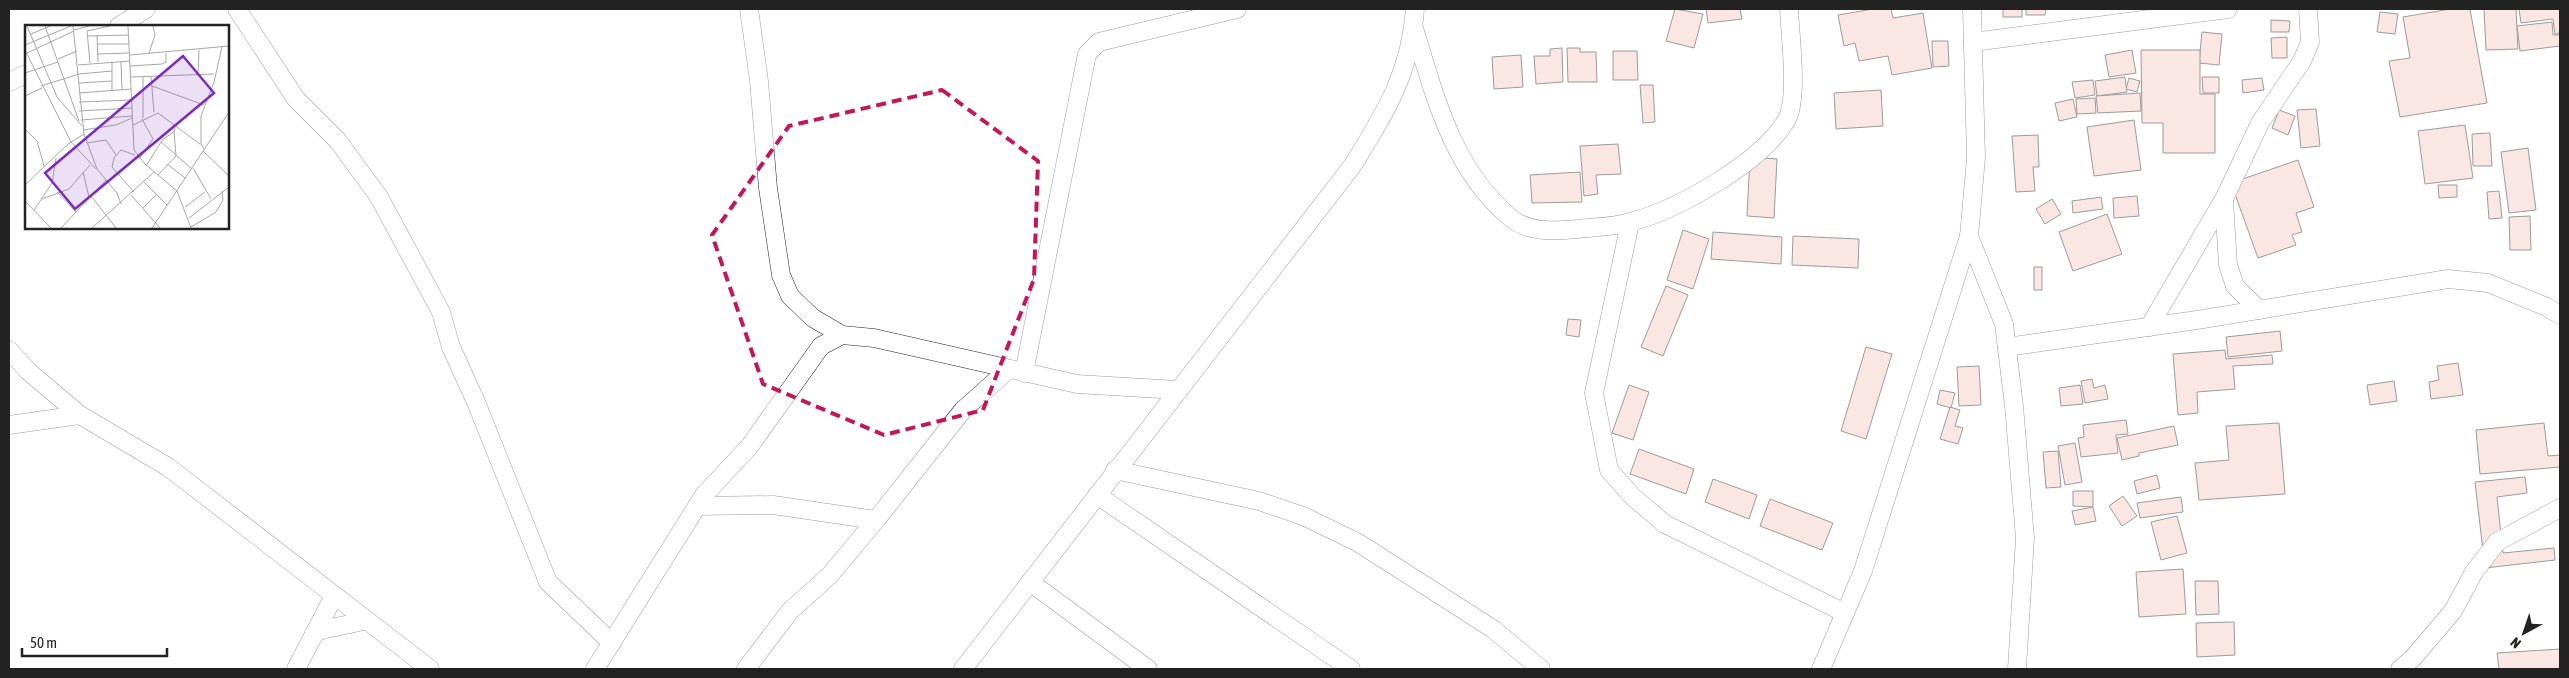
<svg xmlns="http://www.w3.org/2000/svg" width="2569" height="678" viewBox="0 0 2569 678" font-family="'Asap Condensed',sans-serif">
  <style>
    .building { fill: #f3c9c0; stroke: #222 }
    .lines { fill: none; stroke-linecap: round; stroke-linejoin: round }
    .street-casing { stroke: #222; stroke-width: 19 }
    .street { stroke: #fff; stroke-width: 18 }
    .marked { fill: none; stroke: #c2185b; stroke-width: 4; stroke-dasharray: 10 6; stroke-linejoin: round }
    .inset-road { fill: none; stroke: #a7a7a7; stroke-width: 1 }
    .view { fill: #7b2cbf; fill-opacity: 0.15; stroke: #7b2cbf; stroke-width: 2.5 }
    .inset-edge { fill: none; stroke: #222; stroke-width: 2.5 }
  </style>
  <rect width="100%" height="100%" fill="#fff"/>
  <g class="building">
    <path d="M1675 9 1703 14 1694 48 1666 41Z"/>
    <path d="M1706 9H1740L1742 19 1708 23Z"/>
    <path d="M1873 9H1891L1893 18 1923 13 1932 68 1892 75 1888 56 1859 61 1855 43 1844 46 1838 15Z"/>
    <rect x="2003" y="9" width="19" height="8"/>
    <path d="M2026 9H2046L2045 15H2026Z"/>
    <path d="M2450 9H2470L2487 103 2400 117 2389 61 2410 58 2403 17Z"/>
    <path d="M2484 9H2516L2518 49 2486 50Z"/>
    <path d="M2519 9H2560V33L2555 34 2553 19 2521 23Z"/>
    <path d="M2380 12 2398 14 2395 34 2377 32Z"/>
    <path d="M2271 20 2290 21 2289 32H2271Z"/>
    <path d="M2552 22 2553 35H2560V46L2520 51 2517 26Z"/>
    <path d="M2202 32 2222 34 2219 65 2199 63Z"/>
    <path d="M2287 37V58H2272L2271 38Z"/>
    <path d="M1932 41H1948L1949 66 1933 67Z"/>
    <path d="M1562 48 1563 82 1536 84 1534 56H1550V49Z"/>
    <path d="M1567 48H1580V52H1596L1597 82H1568Z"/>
    <path d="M2132 50 2136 73 2109 77 2105 55Z"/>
    <path d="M2141 50H2200V94H2215V153H2163V123H2142Z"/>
    <path d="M1613 51H1637L1638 80H1613Z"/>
    <path d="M1521 55 1523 87 1494 89 1492 57Z"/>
    <path d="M2125 77 2127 92 2097 96 2095 81Z"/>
    <path d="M2202 77H2219V93H2203Z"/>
    <path d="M2129 78 2140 81 2137 92 2126 89Z"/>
    <path d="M2262 78 2264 90 2243 93 2242 80Z"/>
    <path d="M2093 80 2095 95 2075 98 2072 82Z"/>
    <path d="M1640 85H1653L1655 122 1643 123Z"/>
    <path d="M1881 90 1883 126 1836 129 1834 93Z"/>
    <path d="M2140 93 2141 111 2098 113 2096 96Z"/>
    <path d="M2095 98 2096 113 2077 114 2076 99Z"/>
    <path d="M2073 99 2077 117 2059 121 2055 103Z"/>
    <path d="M2316 109 2320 146 2301 148 2297 110Z"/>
    <path d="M2279 110 2295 116 2288 135 2272 128Z"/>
    <path d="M2134 120 2141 170 2094 176 2087 127Z"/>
    <path d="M2465 125 2473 178 2425 184 2418 131Z"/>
    <path d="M2490 133 2492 166H2473L2472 134Z"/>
    <path d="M2038 135 2039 167H2033L2035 191 2016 192 2012 136Z"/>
    <path d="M1618 144 1621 174 1596 175 1598 194 1584 196 1580 146Z"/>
    <path d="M2528 148 2536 210 2509 213 2501 152Z"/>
    <path d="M1750 157 1777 159 1774 218 1747 216Z"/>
    <path d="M2298 160 2314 207 2296 213 2302 232 2292 235 2296 245 2258 258 2231 183Z"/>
    <path d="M1580 172 1582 202 1532 203 1530 175Z"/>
    <path d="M2438 185H2457V197L2439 198Z"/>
    <path d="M2499 191 2502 218 2489 219 2487 192Z"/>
    <path d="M2137 196 2139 216 2114 218 2113 198Z"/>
    <path d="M2101 197 2103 209 2073 213 2072 201Z"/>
    <path d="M2052 199 2061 214 2045 224 2036 209Z"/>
    <path d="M2107 214 2122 254 2073 271 2059 232Z"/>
    <path d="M2530 216 2531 250H2510L2509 217Z"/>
    <path d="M1683 230 1709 239 1693 289 1667 280Z"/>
    <path d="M1713 232 1782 237 1781 264 1711 259Z"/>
    <path d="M1793 236 1859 239 1858 268 1792 265Z"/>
    <rect x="2034" y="267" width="8" height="23"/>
    <path d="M1666 286 1688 295 1663 356 1641 347Z"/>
    <path d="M1568 319 1581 320 1579 337 1566 335Z"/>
    <path d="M2280 331 2282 351 2228 357 2226 337Z"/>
    <path d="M1866 347 1892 354 1866 439 1841 431Z"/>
    <path d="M2225 350 2226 359 2272 355 2273 364 2233 366 2235 389 2197 392 2198 413 2178 415 2173 354Z"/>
    <path d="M2458 363 2463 395 2431 399 2429 382 2439 380 2437 366Z"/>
    <path d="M1979 366 1981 405 1959 406 1957 367Z"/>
    <path d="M2092 379 2094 388 2105 385 2108 399 2085 403 2081 381Z"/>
    <path d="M2394 381 2397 401 2370 405 2367 385Z"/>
    <path d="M1629 385 1649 392 1633 440 1612 433Z"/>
    <path d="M2080 385 2083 404 2061 406 2059 388Z"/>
    <path d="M1940 390 1955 393 1951 408 1937 404Z"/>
    <path d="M1950 407 1960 410 1955 426 1963 428 1958 444 1940 439Z"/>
    <path d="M2126 420 2128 434 2116 435 2118 453 2081 457 2078 438 2084 437 2083 425Z"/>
    <path d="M2279 423 2285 494 2199 500 2195 463 2229 460 2226 426Z"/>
    <path d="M2544 423 2548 456 2560 455V467L2480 474 2476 430Z"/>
    <path d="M2174 426 2178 445 2139 453V456L2122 460 2117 438Z"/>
    <path d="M2075 443 2082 482 2065 485 2058 446Z"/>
    <path d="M1639 449 1694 469 1686 494 1630 474Z"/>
    <path d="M2058 451 2061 487 2046 488 2043 452Z"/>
    <path d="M2157 475 2160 488 2137 494 2134 481Z"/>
    <path d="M2525 477 2527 493 2497 497 2503 553 2554 548 2555 560 2485 568 2475 482Z"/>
    <path d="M1713 479 1757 495 1749 519 1705 502Z"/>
    <path d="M2073 491H2093V507L2073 506Z"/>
    <path d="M2123 496 2137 516 2122 526 2109 506Z"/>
    <path d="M2181 497 2183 512 2140 518 2137 503Z"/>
    <path d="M1770 499 1833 523 1822 550 1760 526Z"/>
    <path d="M2093 507 2096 521 2075 525 2072 511Z"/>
    <path d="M2177 516 2187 553 2161 560 2151 522Z"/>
    <path d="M2183 569 2186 614 2139 617 2136 572Z"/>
    <path d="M2195 581H2218L2219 614 2196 615Z"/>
    <path d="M2234 622 2235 655 2197 657 2196 623Z"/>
    <path d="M2560 649V669H2499L2497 653Z"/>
  </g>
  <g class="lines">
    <defs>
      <g id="street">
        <path d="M237 9 296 99 338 141 379 197 441 312 451 347 476 402 548 582 612 643"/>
        <path d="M749 9 759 81 768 188 781 275 790 296 813 318 842 335 874 338 1077 384 1177 390"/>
        <path d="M119 26 146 9"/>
        <path d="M1414 28C1435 97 1453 171 1512 219 1530 233 1557 231 1578 229 1595 227 1614 227 1630 222 1678 210 1760 163 1786 121 1799 101 1790 34 1789 9"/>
        <path d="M1973 42 2228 9"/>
        <path d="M9 82 26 74"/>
        <path d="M2224 200 2228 265 2235 286 2259 310"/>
        <path d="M1630 223 1594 393 1609 470 1633 497 1665 524 1845 613"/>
        <path d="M1969 236 2004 324 2014 406 2025 538 2017 669"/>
        <path d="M2149 327 2224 199 2260 123 2302 61 2310 42 2308 9"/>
        <path d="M2007 347 2197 320 2448 279 2488 283 2547 307 2560 315"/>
        <path d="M9 350 28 371 80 415 168 467 430 669"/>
        <path d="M1024 373 1087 54 1099 42 1237 9"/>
        <path d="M9 425 80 415"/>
        <path d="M1115 470 1259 501 1303 516 1357 542 1493 629 1541 669"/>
        <path d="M1097 495 1351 669"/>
        <path d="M697 506 773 505 876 520"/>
        <path d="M1030 582 1148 669"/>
        <path d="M314 633C331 626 348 626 365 620"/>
        <path d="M296 669 334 596"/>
        <path d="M595 669 704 495 749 447 821 346 842 335"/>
        <path d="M746 669 790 611 829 576 876 520 963 410 1009 369"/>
        <path d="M963 669 1353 165C1386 111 1410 74 1415 9"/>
        <path d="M1821 669 1863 571 1969 236 1976 158 1972 9"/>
        <path d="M2400 669 2413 658 2453 611 2474 572 2497 542 2560 508"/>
      </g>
    </defs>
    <use href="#street" class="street-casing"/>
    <use href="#street" class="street"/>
  </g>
  <path d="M0 0H2569V678H0ZM942 90 1038 161 1034 279 983 410 884 435 763 384 712 235 789 126Z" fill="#fff" fill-opacity=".55" fill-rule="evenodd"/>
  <path class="marked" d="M942 90 1038 161 1034 279 983 410 884 435 763 384 712 235 789 126Z"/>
  <g transform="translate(25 25)">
    <rect width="204" height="204" fill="#fff"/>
    <path class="inset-road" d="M2 1 32 72 57 101M20 1 54 96M48 1 59 109 72 144 92 168 96 179M103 1 109 125 120 139 152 166 166 203M49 5 64 1M6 9 25 1M72 10 73 37M63 11 104 10M72 19H104M0 20 46 1M0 25 46 117 71 144M2 28 49 6M124 28 130 10 128 1M72 29 105 28M105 30 204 21M33 34 52 26M87 37V66M96 37 97 65M65 38 62 6 85 1M53 40 105 36M105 41 137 39 141 37V28M0 48 33 37M173 49 174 25M106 52 189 49M118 52V93M126 52 129 87M54 58 87 56M16 61 54 49 87 46M127 61 179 80M54 68 106 64M0 71 17 63M54 77 107 75M54 86 107 83M56 95 107 91M108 100 133 88 175 119M0 104 12 116 19 141M58 105 91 100 107 93M136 117 166 143M62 118 81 115 91 130M179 124 176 119V91L189 57 197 22M178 126 204 151M114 134 128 114 117 94M142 139 160 153M121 141 138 114 149 107 150 103M168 143 186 174M58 147 64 172M133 150 151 131 149 107M119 157 142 180M0 160 43 119 59 109M32 167 51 187M109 167 87 142 89 133 96 125 110 130M106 170 135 203M66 171 91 203M17 174 44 164 65 140M0 176 26 203M160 182 180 167M118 183 131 170M9 185 27 158 31 133M164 193 204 162M166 202 191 187 198 175 197 166M36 203 81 155M67 203 129 147M127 203 204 87"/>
    <path class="view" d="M158 31 189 68 50 184 20 148Z"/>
    <rect width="204" height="204" class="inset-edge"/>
  </g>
  <rect width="2569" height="678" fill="none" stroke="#222222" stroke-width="20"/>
  <g transform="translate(2524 633) rotate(220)" stroke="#ffffff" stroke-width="4" paint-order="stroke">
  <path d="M0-4L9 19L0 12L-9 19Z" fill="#222222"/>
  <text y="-8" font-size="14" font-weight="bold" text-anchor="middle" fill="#222222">N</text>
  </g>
  <path d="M22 648v8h145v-8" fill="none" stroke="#222222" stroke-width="2.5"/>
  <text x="30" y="648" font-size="15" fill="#222222" stroke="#ffffff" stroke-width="4" paint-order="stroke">50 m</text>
</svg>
